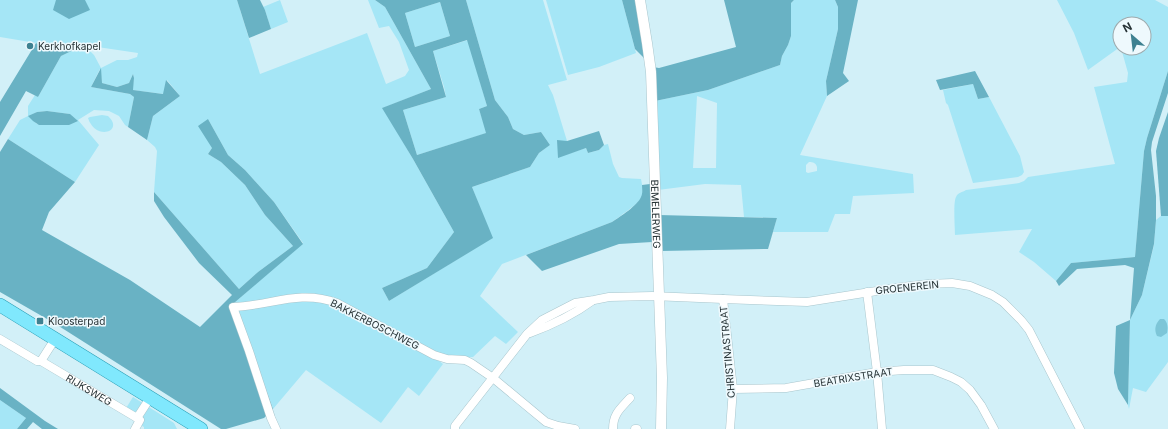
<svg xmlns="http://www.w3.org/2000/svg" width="1168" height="429" viewBox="0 0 1168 429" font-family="Inter,sans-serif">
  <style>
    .green { fill: #a5e6f6; fill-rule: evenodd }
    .forest { fill: #69b2c4; fill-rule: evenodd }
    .water { fill: #7dc6d8 }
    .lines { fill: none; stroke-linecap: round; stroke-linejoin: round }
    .minor-casing { stroke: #a9c6cd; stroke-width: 9 }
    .tertiary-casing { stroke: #a9c6cd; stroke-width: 11 }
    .primary-casing { stroke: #2a9fb6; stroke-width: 14 }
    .minor { stroke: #fff; stroke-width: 8 }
    .tertiary { stroke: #fff; stroke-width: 10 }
    .primary { stroke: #80e8fd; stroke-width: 13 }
    .poi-dot { fill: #3e8191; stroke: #eef9fd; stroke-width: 1.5 }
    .labels { text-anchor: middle; stroke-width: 3; stroke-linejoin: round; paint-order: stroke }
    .poi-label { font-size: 10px; fill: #273336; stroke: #eef9fd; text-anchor: start }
    .street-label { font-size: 10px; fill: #273336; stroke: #eef9fd }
  </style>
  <rect width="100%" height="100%" fill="#d2f0f8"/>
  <g class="green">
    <path d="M0 0H237L260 74 367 33 386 84 405 76 409 70 399 42 389 26 379 28 368 0H375L385 7 431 89 383 108 413 159 454 232 427 268 382 288 389 301 492 238 472 187 530 167 539 153 550 145 541 132 524 135 513 129 508 117 495 100 466 0H543L567 80 548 85 553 95 567 141 558 157 586 148 588 153 599 150 604 145 608 144 613 164 619 177 622 178 641 179C642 184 644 194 641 199 636 205 619 217 612 222L502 264 480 296 518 332 506 344 495 336 473 357 435 358 443 364 419 396 408 387 381 423 306 370 273 409 234 303 303 243 274 202 245 170 228 155 208 119 212 148 208 154 221 162 245 185 265 215 293 246 258 272 239 289 154 192 157 151 155 147 147 140 153 116 180 96 167 80 164 94 132 90 134 78 133 74 129 83 117 87 102 83 100 69 91 87 130 94 134 97 128 127 125 125 119 116 109 111 94 110 78 120 99 145 75 182 8 139 20 120 28 116V106L35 95 38 97 61 56 84 45 94 55 101 68 117 60H128L137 57 138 53 84 45 41 46 36 43 0 37ZM47 111 70 114 64 125 37 124 29 116 37 112Z"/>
    <path d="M280 0 288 22 271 29 265 10 263 7Z"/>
    <path d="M546 0H622L636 53 599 67 568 75Z"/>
    <path d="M794 0H835L838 7V29L826 81 827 96 800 155 913 174 914 193 853 196 850 214H835L828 232H773L777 218 744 217 741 185 705 184 658 190 655 101 708 90 780 65 782 56 788 45 791 36V3ZM697 96 717 103 716 168H693ZM809 162C813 162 816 163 817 167V171L808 173 806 172V165Z"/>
    <path d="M1057 0H1155L1168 7V71L1147 138 1144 151 1135 257 1071 263 1056 281 1034 262 1019 252 1032 229 955 235C955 228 953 203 956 197 957 193 963 192 966 190L1019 183 1024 181 1028 177 1115 164 1094 87 1127 82 1128 73 1121 48H1144V24H1120V47L1088 70 1074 33Z"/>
    <path d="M440 2 450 36 415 47 405 13Z"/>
    <path d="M468 40 487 106 479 109 487 133 417 155 403 110 446 97 444 87 433 51Z"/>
    <path d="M973 84 978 99 989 97 1020 156 1024 172 1022 175 1018 177 973 183 948 105 946 103 943 90Z"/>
    <path d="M102 115 108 116C125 132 95 141 88 118L90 117Z"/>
    <path d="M1161 216H1168V362L1146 392 1133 388 1129 409 1128 405 1130 320 1142 295 1154 245 1156 220Z"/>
    <path d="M133 397 174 423 177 429H144V427L123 413Z"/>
    <path d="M0 400 26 418 17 429H0Z"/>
  </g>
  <g class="forest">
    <path d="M56 0H85L90 10 69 19 53 10Z"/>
    <path d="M237 0H260L265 10 271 29 249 38Z"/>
    <path d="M375 0H466L495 100 508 117 513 129 524 135 541 132 550 145 539 153 530 167 472 187 493 238 389 301 382 288 427 268 454 232 413 159 382 108 431 89 385 7ZM440 2 450 36 415 47 405 13ZM467 40 487 106 479 109 486 133 417 155 403 110 446 97 433 51Z"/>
    <path d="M622 0H644L653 67 659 68 736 47 724 0H794L791 3V36L788 45 782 56 780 65 708 90 655 101 653 67 635 49Z"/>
    <path d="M835 0H858L843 73 849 81 827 96 826 81 838 29V7Z"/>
    <path d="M36 43 41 46 84 45 61 56 38 97 26 91 0 136V102Z"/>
    <path d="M101 68 102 83 117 87 129 83 133 74 134 78 133 90 163 94 166 80 180 96 153 116 147 140 128 127 134 97 130 94 91 87Z"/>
    <path d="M975 71 989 97 978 99 973 84 940 90 936 80Z"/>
    <path d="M1168 71V93L1152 142 1151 150 1156 196V220L1154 244 1142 295 1130 320 1128 405 1118 389 1114 373 1116 326 1130 320 1134 268 1125 265 1077 269 1059 286 1056 281 1071 263 1135 257 1144 151 1147 138Z"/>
    <path d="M47 111 70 114 78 121 69 125H39L33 121 28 116 37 112Z"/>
    <path d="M1168 112V216H1161L1156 151 1159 138Z"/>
    <path d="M208 119 228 155 245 170 274 202 303 244 234 303 273 409 264 418 226 429H221L54 323 0 292V152L8 139 75 182 49 212 42 230 130 280 200 327 232 295 199 263 164 217 154 201V192L239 289 258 272 293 246 265 215 245 185 221 162 208 154 212 148 198 126Z"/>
    <path d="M599 131 604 145 599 150 588 153 586 148 558 158 557 140 567 141Z"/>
    <path d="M650 184 652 242 619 244 542 271 526 255 612 222C620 217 638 205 641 197 643 193 642 189 642 185Z"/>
    <path d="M659 215 777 218 768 249 661 251Z"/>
    <path d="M0 388 45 421 58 429H42L33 422 27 429H17L26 418 0 400Z"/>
  </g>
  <path class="water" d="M1160 319H1164C1168 323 1168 328 1167 333L1161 337 1157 336C1154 330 1155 324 1160 319Z"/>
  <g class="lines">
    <defs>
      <g id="minor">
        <path d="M867 292 877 372 882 429"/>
        <path d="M723 299 733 389 730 429"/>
        <path d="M530 333C552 325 573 315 592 301"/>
        <path id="s1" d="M0 339 32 358 37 361H41L137 418 150 398"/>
        <path d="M41 361 55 339"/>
        <path d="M733 389 786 388 877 372 904 370H933L951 377 961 382 970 390 981 405 994 429"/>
        <path d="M135 429 140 420 137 418"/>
        <path d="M276 429 271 418 249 351 233 307C270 306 299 289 337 303L434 355 447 359 465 360 471 363 493 378 546 422 558 426 575 429"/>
        <path d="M455 429V426L527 334 542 320 575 303 594 300 609 297 652 296 723 299 807 302 902 287 928 284 952 283 970 286 992 295 1003 302 1021 320 1029 330 1080 429"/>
        <path d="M613 429C613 414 620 409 630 398"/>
        <path d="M635 429H637"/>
      </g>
      <g id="tertiary">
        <path id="s2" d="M640 0 647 43 651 72 662 378 661 429"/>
      </g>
      <path id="primary" d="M0 305 201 429"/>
    </defs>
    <use href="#minor" class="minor-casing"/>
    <use href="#tertiary" class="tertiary-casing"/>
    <use href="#primary" class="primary-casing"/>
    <use href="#minor" class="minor"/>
    <use href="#tertiary" class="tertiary"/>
    <use href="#primary" class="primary"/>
  </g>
  <g class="poi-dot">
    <circle cx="30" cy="46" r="4"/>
    <rect x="36" y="317" width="8" height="8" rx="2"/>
  </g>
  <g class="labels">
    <g class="poi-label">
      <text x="38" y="50">Kerkhofkapel</text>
      <text x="48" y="325">Kloosterpad</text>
    </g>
    <g class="street-label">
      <text dy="4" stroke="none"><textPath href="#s2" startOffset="215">BEMELERWEG</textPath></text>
      <text transform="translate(907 287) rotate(-6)" y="4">GROENEREIN</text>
      <text transform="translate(375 324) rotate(27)" y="4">BAKKERBOSCHWEG</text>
      <text transform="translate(727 352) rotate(-95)" y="4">CHRISTINASTRAAT</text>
      <text transform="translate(853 377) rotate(-9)" y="4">BEATRIXSTRAAT</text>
      <text dy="4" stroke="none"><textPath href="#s1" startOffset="103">RIJKSWEG</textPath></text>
    </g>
  </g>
  <g transform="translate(1132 36) rotate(332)"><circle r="19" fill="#eef9fd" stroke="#9eaaad"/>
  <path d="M0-3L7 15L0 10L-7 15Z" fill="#3e8191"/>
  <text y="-6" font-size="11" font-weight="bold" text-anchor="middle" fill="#273336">N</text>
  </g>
</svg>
